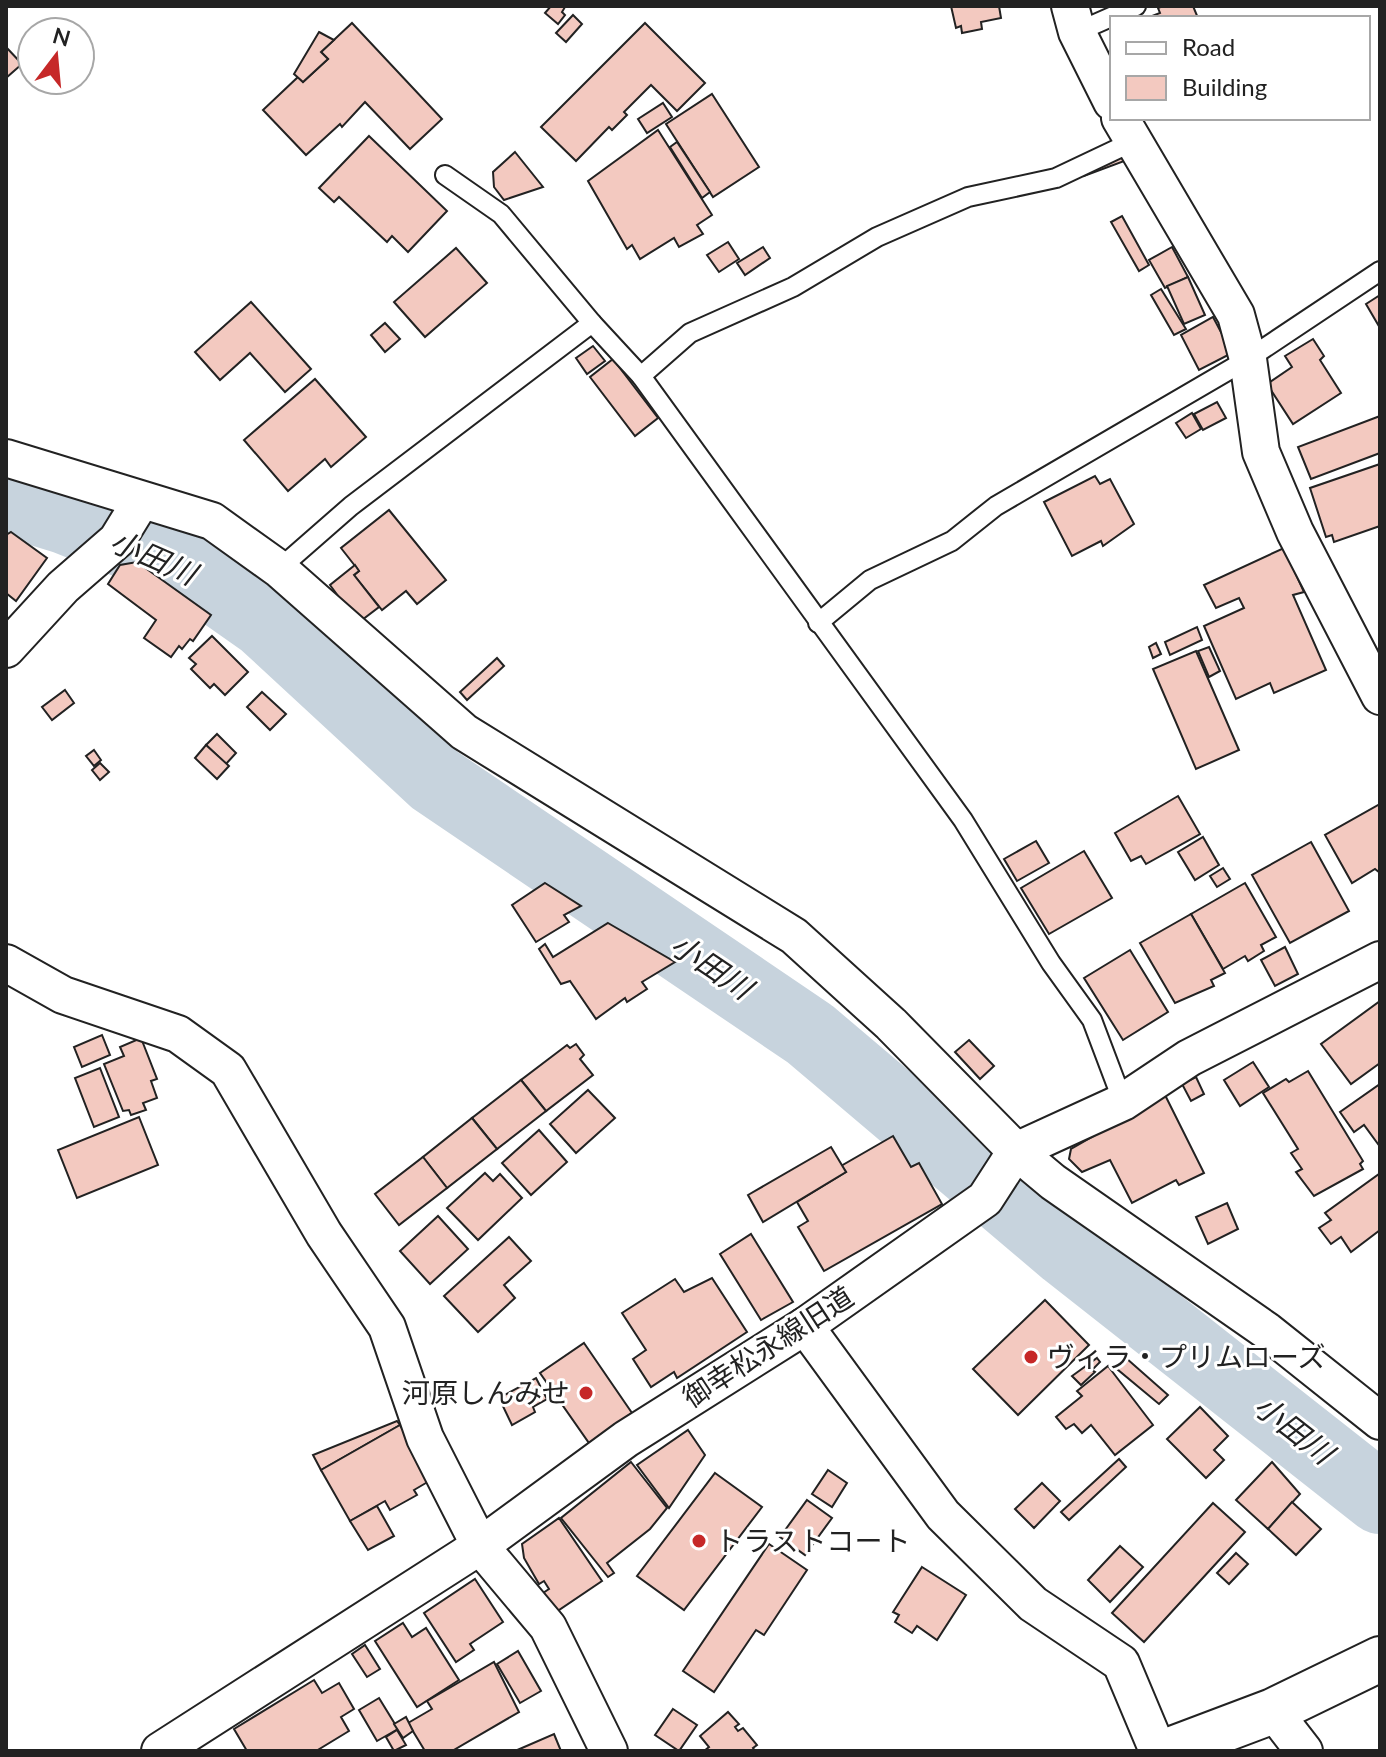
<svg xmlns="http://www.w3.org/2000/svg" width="1386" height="1757" viewBox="0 0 1386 1757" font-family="Lato,'Noto Sans JP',sans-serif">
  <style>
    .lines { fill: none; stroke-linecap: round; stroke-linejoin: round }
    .river { stroke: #c7d3dd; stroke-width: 72 }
    .building { fill: #f3c9c0; stroke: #222; stroke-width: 2 }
    .lane-casing { stroke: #222; stroke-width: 22 }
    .street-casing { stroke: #222; stroke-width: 40 }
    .secondary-casing { stroke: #222; stroke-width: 48 }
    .lane { stroke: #fff; stroke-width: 18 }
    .street { stroke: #fff; stroke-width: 36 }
    .secondary { stroke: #fff; stroke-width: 44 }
    .poi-dot { fill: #c62828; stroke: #fff; stroke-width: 3 }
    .labels { text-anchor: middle; stroke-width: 6; stroke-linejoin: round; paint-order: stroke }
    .street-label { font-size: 28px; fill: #222; stroke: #fff }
    .poi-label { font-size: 28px; fill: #222; stroke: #fff; text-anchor: start }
    .water-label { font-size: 30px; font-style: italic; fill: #222; stroke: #fff }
  </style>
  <rect width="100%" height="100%" fill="#fff"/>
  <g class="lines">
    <path class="river" d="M6 500 65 518 183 565 264 622 435 780 810 1034 1066 1251 1380 1498"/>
  </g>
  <g class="building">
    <path d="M551 6 565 7 562 12 565 15 558 24 545 13Z"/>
    <path d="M951 6H999L1001 18 981 22 982 29 962 33 961 26 956 28Z"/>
    <path d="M1163 6H1193L1198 18H1147L1160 13 1158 8Z"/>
    <path d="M573 15 582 24 566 42 556 33Z"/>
    <path d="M352 23 442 119 410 149 365 102 342 127 340 124 306 155 263 110 298 77 303 82 328 59 321 52Z"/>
    <path d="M645 23 705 83 677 111 651 85 624 112 627 115 612 130 609 127 576 161 541 127Z"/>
    <path d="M319 32 334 40 321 52 328 59 303 82 294 74Z"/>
    <path d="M6 47 22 64 6 78Z"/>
    <path d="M712 94 759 167 713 197 666 124Z"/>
    <path d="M663 103 672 117 647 133 638 119Z"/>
    <path d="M658 130 712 215 697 225 703 234 679 247 674 238 640 259 632 245 627 249 588 181Z"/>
    <path d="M369 136 447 211 408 252 392 236 387 242 339 197 334 202 319 188Z"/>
    <path d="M677 142 710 192 702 198 670 147Z"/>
    <path d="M1122 149 1127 160 1084 176 1080 166Z"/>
    <path d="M515 152 543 187 504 200 494 187 493 172Z"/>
    <path d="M1122 216 1149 265 1139 271 1111 222Z"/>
    <path d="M728 242 739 259 719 272 707 255Z"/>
    <path d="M763 247 770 258 745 275 737 263Z"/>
    <path d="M1172 247 1188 277 1165 288 1149 260Z"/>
    <path d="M456 248 487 283 425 337 394 302Z"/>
    <path d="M1188 277 1205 315 1184 324 1167 286Z"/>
    <path d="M1161 289 1186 329 1174 335 1151 295Z"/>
    <path d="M1380 295V328L1366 304Z"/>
    <path d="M251 302 311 369 285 392 250 353 220 380 195 352Z"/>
    <path d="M1213 317 1232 353 1199 370 1181 335Z"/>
    <path d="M385 323 400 339 385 352 371 335Z"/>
    <path d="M1313 339 1324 356 1320 360 1341 393 1293 424 1267 384 1292 367 1285 356Z"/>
    <path d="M593 346 605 361 587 374 576 358Z"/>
    <path d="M613 359 658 418 635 436 590 377Z"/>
    <path d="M315 379 366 437 331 467 325 459 288 491 244 440Z"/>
    <path d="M1217 402 1226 418 1203 430 1194 414Z"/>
    <path d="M1192 413 1201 429 1186 438 1176 423Z"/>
    <path d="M1380 416V453L1311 479 1298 447Z"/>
    <path d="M1380 464V526L1334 542 1332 535 1326 537 1310 488Z"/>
    <path d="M1095 476 1100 484 1110 479 1134 524 1103 546 1101 541 1072 556 1044 502Z"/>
    <path d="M389 510 446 580 417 604 406 591 382 610 354 575 359 571 341 548Z"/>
    <path d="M11 532 47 558 16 601 6 593V535Z"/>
    <path d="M1284 548 1304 592 1293 595 1326 670 1274 693 1270 683 1236 699 1204 626 1244 608 1239 598 1216 608 1204 585Z"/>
    <path d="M137 562 211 615 193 641 190 639 182 649 179 646 171 657 144 638 156 620 108 584 120 565Z"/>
    <path d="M355 565 359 571 354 575 379 607 358 623 330 585Z"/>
    <path d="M1197 627 1202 640 1170 655 1165 642Z"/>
    <path d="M212 636 248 672 225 695 214 684 210 688 191 669 196 664 189 658Z"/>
    <path d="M1156 643 1161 654 1153 658 1149 647Z"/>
    <path d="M1209 647 1220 671 1209 677 1198 651Z"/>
    <path d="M1196 651 1239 750 1196 769 1153 669Z"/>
    <path d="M497 658 504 666 467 700 460 692Z"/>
    <path d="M65 690 74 703 52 720 42 707Z"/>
    <path d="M262 692 286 714 270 730 247 707Z"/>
    <path d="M217 734 236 753 226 764 206 745Z"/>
    <path d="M206 745 229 766 217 779 195 758Z"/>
    <path d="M94 750 101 760 94 766 86 756Z"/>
    <path d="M100 763 109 772 100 780 92 770Z"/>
    <path d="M1178 796 1200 834 1146 864 1141 856 1131 861 1115 833Z"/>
    <path d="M1380 804V873L1375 869 1352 883 1325 835Z"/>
    <path d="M1203 837 1219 865 1195 880 1178 852Z"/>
    <path d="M1036 841 1049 863 1017 881 1004 859Z"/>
    <path d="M1311 842 1349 911 1290 943 1252 875Z"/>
    <path d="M1084 851 1112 898 1049 934 1021 888Z"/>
    <path d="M1223 868 1230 879 1217 887 1210 876Z"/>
    <path d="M545 883 581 906 564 915 569 922 536 942 512 905Z"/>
    <path d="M1245 883 1276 937 1261 945 1264 951 1248 961 1245 956 1223 969 1191 914Z"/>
    <path d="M1191 914 1225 973 1211 980 1214 986 1175 1003 1140 943Z"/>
    <path d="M608 923 675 962 642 982 647 989 627 1002 625 998 596 1019 570 981 561 984 539 949 545 944 553 957Z"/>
    <path d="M1285 947 1298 974 1275 986 1261 960Z"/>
    <path d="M1130 950 1168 1012 1123 1040 1084 978Z"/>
    <path d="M1380 1001V1063L1351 1084 1321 1044Z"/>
    <path d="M102 1035 110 1055 82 1067 74 1047Z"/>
    <path d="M141 1038 157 1079 151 1081 157 1098 143 1103 146 1110 131 1115 129 1110 123 1111 104 1064 124 1056 120 1047Z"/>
    <path d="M969 1040 994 1066 980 1079 955 1052Z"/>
    <path d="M576 1044 584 1055 580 1059 593 1075 546 1111 521 1080 567 1045 570 1048Z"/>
    <path d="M1253 1062 1269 1087 1240 1106 1224 1080Z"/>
    <path d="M100 1068 119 1117 94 1127 75 1078Z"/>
    <path d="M1308 1071 1363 1161 1360 1164 1363 1169 1314 1196 1296 1172 1302 1169 1291 1153 1298 1149 1263 1093 1286 1079 1289 1082Z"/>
    <path d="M1196 1077 1204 1094 1191 1101 1182 1084Z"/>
    <path d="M521 1080 546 1111 497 1149 472 1118Z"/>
    <path d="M1380 1084V1142L1378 1144 1364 1125 1354 1132 1340 1112Z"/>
    <path d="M588 1090 615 1118 576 1153 550 1124Z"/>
    <path d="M1165 1095 1204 1173 1179 1185 1176 1180 1132 1203 1110 1160 1082 1172 1069 1159 1071 1149Z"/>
    <path d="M139 1117 158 1165 77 1198 58 1150Z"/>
    <path d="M472 1118 497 1149 447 1188 423 1157Z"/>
    <path d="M539 1130 567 1162 531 1195 502 1163Z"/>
    <path d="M893 1136 911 1167 919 1163 942 1204 824 1271 798 1227 808 1221 797 1202 846 1172 841 1166Z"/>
    <path d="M831 1147 846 1172 763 1222 748 1195Z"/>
    <path d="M423 1157 447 1188 399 1225 375 1194Z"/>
    <path d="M485 1173 493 1181 500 1174 522 1198 478 1240 447 1208Z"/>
    <path d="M1379 1174 1380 1230 1351 1252 1341 1237 1331 1244 1319 1228 1331 1220 1325 1213Z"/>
    <path d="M1227 1203 1238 1229 1208 1244 1196 1217Z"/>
    <path d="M438 1216 468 1249 430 1284 400 1251Z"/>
    <path d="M751 1234 793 1302 761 1320 720 1254Z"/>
    <path d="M509 1237 531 1261 504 1285 515 1298 478 1332 444 1296Z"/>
    <path d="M712 1278 747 1332 677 1378 674 1372 651 1387 633 1359 646 1350 622 1313 675 1279 684 1292Z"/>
    <path d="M1045 1300 1089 1345 1018 1415 973 1369Z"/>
    <path d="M584 1343 632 1413 589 1443 540 1373Z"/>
    <path d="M1097 1358 1100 1362 1092 1370 1095 1372 1081 1385 1072 1376Z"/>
    <path d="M1126 1358 1168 1395 1159 1404 1117 1369Z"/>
    <path d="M1108 1366 1153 1425 1115 1455 1091 1425 1082 1433 1074 1424 1066 1429 1056 1417 1082 1396 1077 1391Z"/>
    <path d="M536 1378 547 1399 533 1407 535 1412 512 1425 499 1398Z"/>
    <path d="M1200 1407 1228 1436 1214 1450 1224 1460 1206 1478 1167 1439Z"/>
    <path d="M397 1421 400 1425 321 1470 313 1455Z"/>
    <path d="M400 1425 431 1480 414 1490 417 1495 390 1510 385 1501 350 1521 321 1470Z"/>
    <path d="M688 1430 705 1455 669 1508 637 1465Z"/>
    <path d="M1119 1459 1126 1467 1069 1520 1061 1512Z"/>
    <path d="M631 1462 667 1508 650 1529 607 1563 614 1573 608 1577 561 1518Z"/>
    <path d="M1272 1462 1300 1494 1268 1529 1236 1500Z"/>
    <path d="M828 1470 847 1483 832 1507 812 1494Z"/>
    <path d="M715 1473 762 1507 684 1610 637 1576Z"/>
    <path d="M1042 1483 1060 1501 1034 1528 1015 1509Z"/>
    <path d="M807 1500 832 1518 805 1555 780 1537Z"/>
    <path d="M1292 1502 1321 1529 1296 1555 1268 1529Z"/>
    <path d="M1213 1503 1245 1532 1144 1642 1112 1613Z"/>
    <path d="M377 1506 394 1536 368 1550 350 1521Z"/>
    <path d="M559 1518 602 1581 556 1612 543 1593 549 1589 544 1581 539 1584 524 1558 522 1544Z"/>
    <path d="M769 1544 807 1570 764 1635 756 1630 714 1692 683 1671Z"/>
    <path d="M1120 1546 1143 1567 1110 1602 1088 1580Z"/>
    <path d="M1236 1553 1248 1564 1229 1584 1217 1573Z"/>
    <path d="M922 1567 966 1595 937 1640 917 1626 912 1633 895 1622 899 1615 893 1612Z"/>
    <path d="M475 1579 503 1622 470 1644 474 1650 456 1662 424 1613Z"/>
    <path d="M403 1623 412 1637 426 1628 459 1680 417 1707 375 1641Z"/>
    <path d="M365 1645 380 1669 367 1677 352 1654Z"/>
    <path d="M518 1651 541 1691 520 1703 497 1664Z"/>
    <path d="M494 1662 519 1712 452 1751H425L408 1723 432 1709 427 1701Z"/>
    <path d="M314 1680 322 1693 339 1683 354 1709 341 1717 349 1731 316 1751H247L234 1729Z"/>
    <path d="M379 1698 398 1729 377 1741 359 1710Z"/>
    <path d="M673 1709 697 1725 679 1751 655 1735Z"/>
    <path d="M728 1712 739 1724 735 1727 738 1731 743 1728 757 1745 753 1748 755 1751H704L709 1747 700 1736Z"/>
    <path d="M406 1717 413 1731 403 1738 394 1724Z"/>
    <path d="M397 1730 406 1745 394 1751 386 1737Z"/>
    <path d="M554 1734 561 1751H515Z"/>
  </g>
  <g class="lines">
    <defs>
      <g id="lane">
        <path d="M1077 32 1136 6"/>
        <path d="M445 175 501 214 592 323"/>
        <path d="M641 376 690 333 793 287 877 237 968 197 1056 178 1132 142"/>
        <path d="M279 569 351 506 592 323 641 376 963 820 1051 963 1092 1020 1123 1102"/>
        <path d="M818 623 870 580 952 541 996 506 1248 359 1380 271"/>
      </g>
      <g id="street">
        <path d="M1070 6 1077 32 1112 102"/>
        <path d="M1120 118 1236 315 1248 359 1261 452 1295 532 1380 696"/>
        <path d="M6 458 212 521 279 569 464 732 794 936 891 1024 1016 1151 1053 1182 1267 1331 1380 1421"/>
        <path d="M6 649 63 587 117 540 141 501"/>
        <path d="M6 963 63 995 178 1034 228 1070 324 1234 387 1327 425 1438 480 1546 548 1627 609 1751"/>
        <path d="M805 1326 943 1515 1033 1604 1121 1663 1158 1751"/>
        <path d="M1273 1711 1304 1751"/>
        <path d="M160 1751 480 1546 626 1439 805 1326 985 1199 1016 1151 1123 1102 1189 1058 1380 960"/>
      </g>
      <path id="secondary" d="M1167 1751 1273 1711 1380 1659"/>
    </defs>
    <use href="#lane" class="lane-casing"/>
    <use href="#street" class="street-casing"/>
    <use href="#secondary" class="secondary-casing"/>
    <use href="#lane" class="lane"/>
    <use href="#street" class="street"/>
    <use href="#secondary" class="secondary"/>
  </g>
  <g class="poi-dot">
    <circle cx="1031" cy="1357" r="8"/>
    <circle cx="586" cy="1393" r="8"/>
    <circle cx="699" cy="1541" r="8"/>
  </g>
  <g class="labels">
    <g class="street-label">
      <text transform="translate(768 1347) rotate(-33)" y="10">御幸松永線旧道</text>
    </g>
    <g class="poi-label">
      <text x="1047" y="1367">ヴィラ・プリムローズ</text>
      <text x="570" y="1403" text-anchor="end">河原しんみせ</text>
      <text x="715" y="1551">トラストコート</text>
    </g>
    <g class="water-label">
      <text transform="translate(153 558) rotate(24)" y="10">小田川</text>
      <text transform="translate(711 967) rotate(34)" y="10">小田川</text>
      <text transform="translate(1293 1430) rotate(38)" y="10">小田川</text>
    </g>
  </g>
  <rect width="1386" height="1757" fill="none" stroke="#222222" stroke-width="16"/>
  <rect x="1110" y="16" width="260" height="104" fill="#ffffff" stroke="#a7a7a7" stroke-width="2"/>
  <rect x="1126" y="42" width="40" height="12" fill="#ffffff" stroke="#a7a7a7" stroke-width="2"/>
  <text x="1182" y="56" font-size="24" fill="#222222">Road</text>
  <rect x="1126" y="76" width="40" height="24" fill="#f3c9c0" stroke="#a7a7a7" stroke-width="2"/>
  <text x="1182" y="96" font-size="24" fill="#222222">Building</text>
  <g transform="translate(56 56) rotate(16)"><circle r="38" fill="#ffffff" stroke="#a7a7a7" stroke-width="2"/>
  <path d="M0-6L14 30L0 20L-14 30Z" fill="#c62828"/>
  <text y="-12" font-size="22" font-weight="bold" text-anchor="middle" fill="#222222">N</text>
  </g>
</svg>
